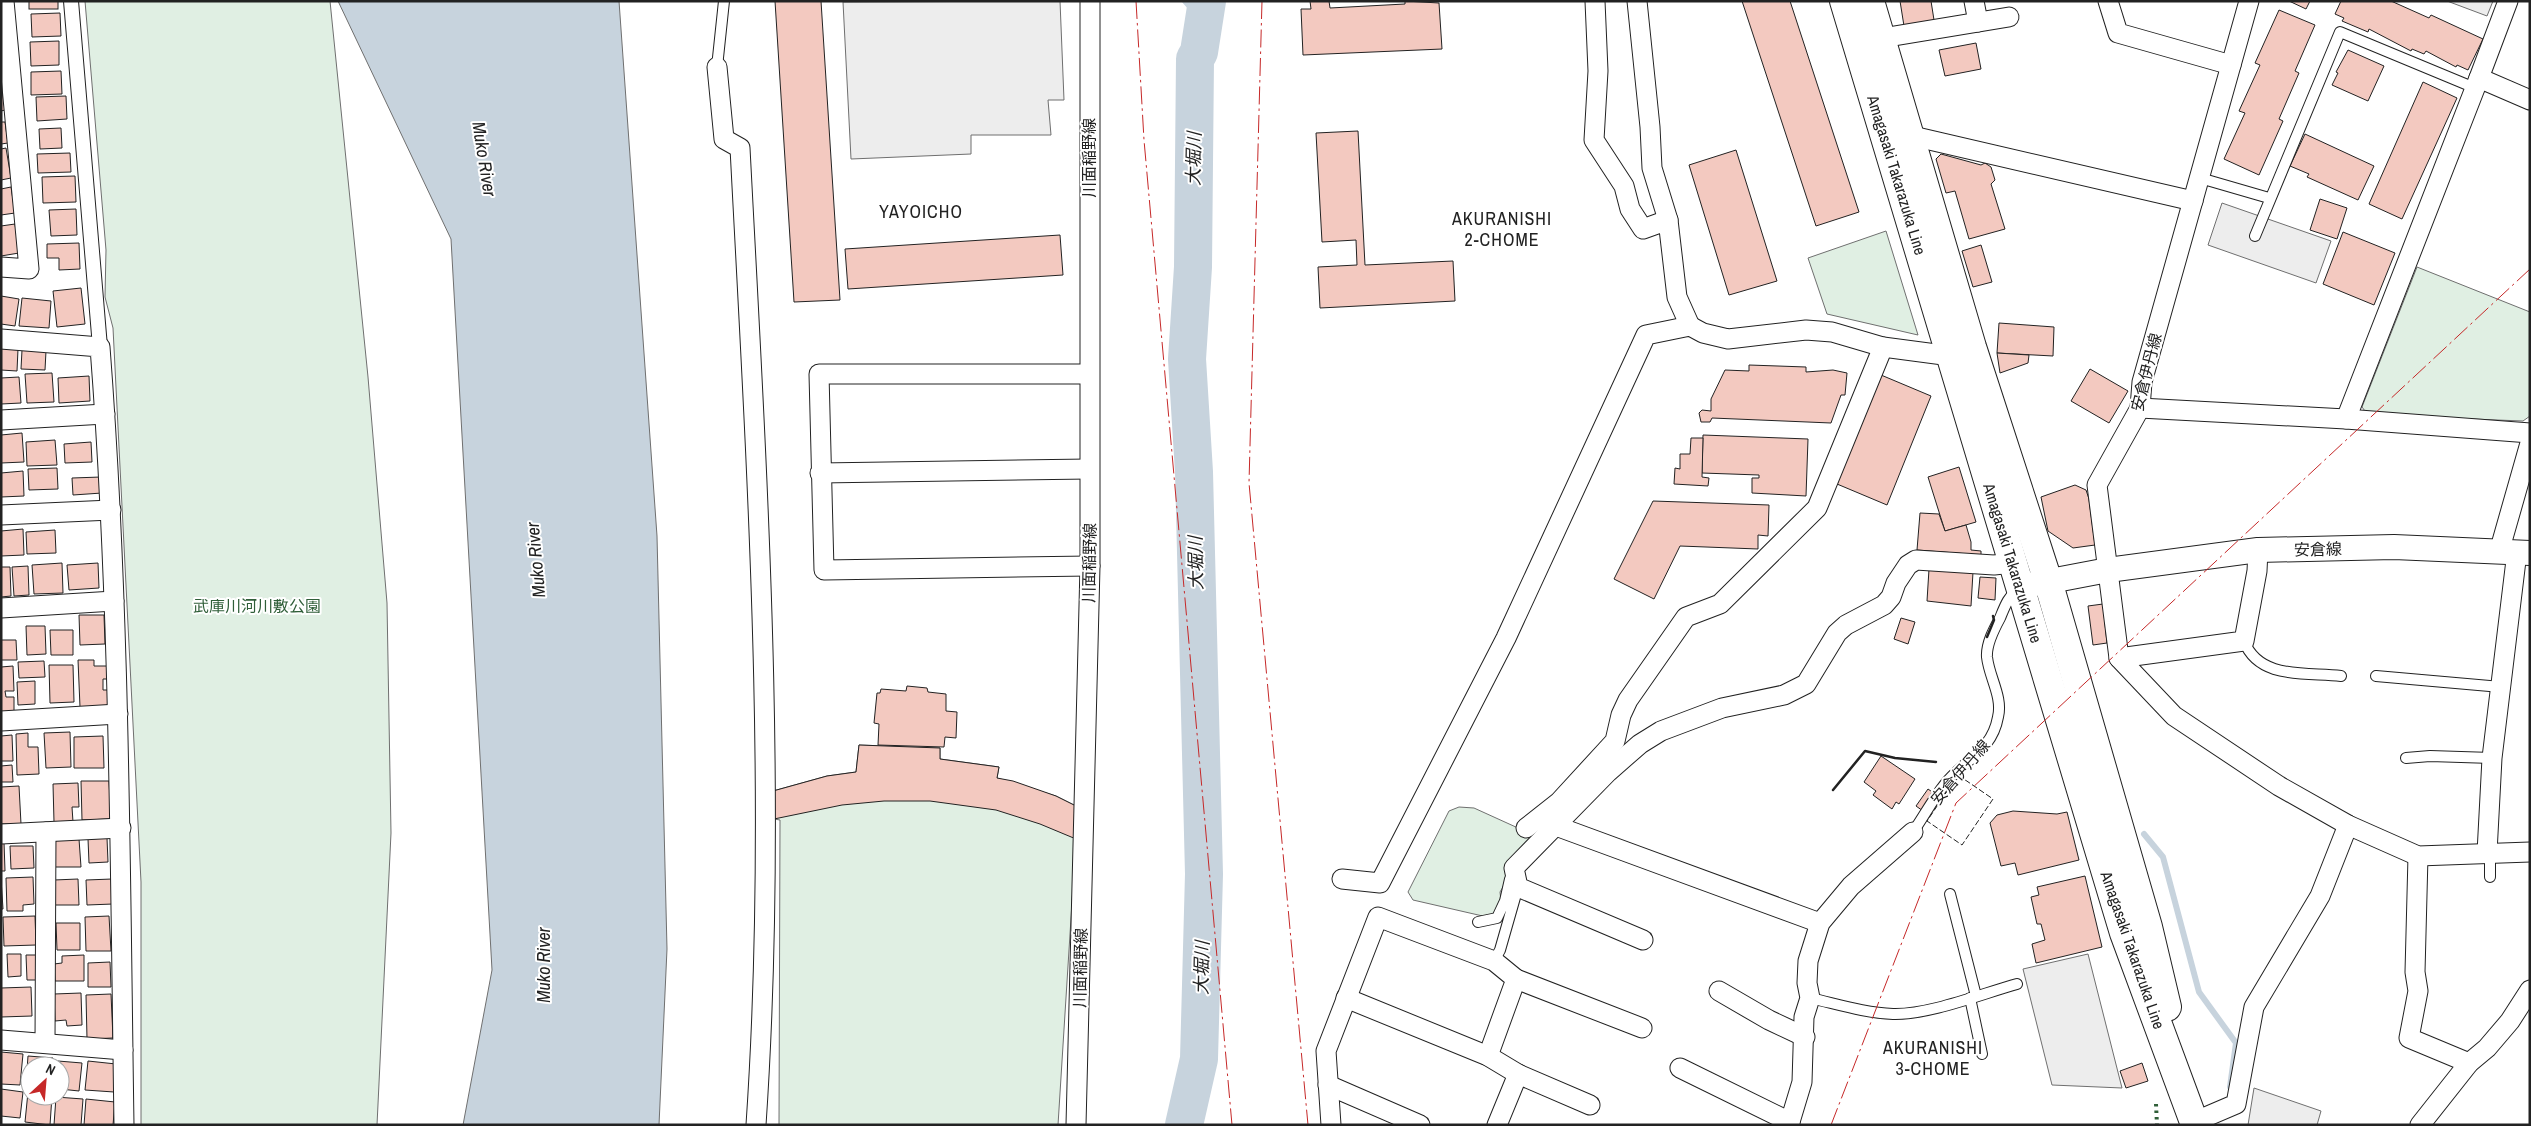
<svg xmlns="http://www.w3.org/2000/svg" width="2531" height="1126" viewBox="0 0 2531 1126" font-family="'Archivo Narrow','Noto Sans JP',sans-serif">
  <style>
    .green { fill: #e0efe3; stroke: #6f6f6f }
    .parking { fill: #ededed; stroke: #6f6f6f }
    .water { fill: #c7d3dd; stroke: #6f6f6f }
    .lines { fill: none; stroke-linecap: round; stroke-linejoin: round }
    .stream { stroke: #c7d3dd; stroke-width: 6 }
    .river { stroke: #c7d3dd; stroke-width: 38 }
    .building { fill: #f3c9c0; stroke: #222 }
    .service-casing { stroke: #222; stroke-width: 12 }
    .pedestrian-casing { stroke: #222; stroke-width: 16 }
    .minor-casing { stroke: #222; stroke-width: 21 }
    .tertiary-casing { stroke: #222; stroke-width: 26 }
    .primary-casing { stroke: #222; stroke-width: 30 }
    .service { stroke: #fff; stroke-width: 10 }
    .pedestrian { stroke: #fff; stroke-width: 14 }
    .minor { stroke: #fff; stroke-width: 19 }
    .tertiary { stroke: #fff; stroke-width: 24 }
    .primary { stroke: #fff; stroke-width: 28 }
    .hedge { stroke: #2f5e38; stroke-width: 4; stroke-dasharray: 2.5 4; stroke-linecap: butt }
    .fence { stroke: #222; stroke-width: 1; stroke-dasharray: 6 2.5; stroke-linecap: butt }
    .wall { stroke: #222; stroke-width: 2.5 }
    .power { stroke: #c62828; stroke-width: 1; stroke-dasharray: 18 4 2.5 4; stroke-linecap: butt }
    .labels { text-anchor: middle; stroke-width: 4; stroke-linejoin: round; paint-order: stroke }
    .street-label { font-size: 16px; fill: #222; stroke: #fff }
    .park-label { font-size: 16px; fill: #2f5e38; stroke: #fff }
    .water-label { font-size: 18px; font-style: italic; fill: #222; stroke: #fff }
    .neighbourhood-label { font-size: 18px; letter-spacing: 1px; fill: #222; stroke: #fff }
  </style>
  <rect width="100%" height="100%" fill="#fff"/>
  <g class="green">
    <path d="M85 1H330L368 377 387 603 391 833 377 1125H141V882L113 328 105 297 106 250Z"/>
    <path d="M1886 231 1918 335 1827 314 1808 258Z"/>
    <path d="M2417 267 2530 312V416L2523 421 2368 415 2362 407Z"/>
    <path d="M859 745 940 748V759L999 767 997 778 1056 796 1078 807 1058 1125H779L780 820 774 819 773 791 827 776 856 772Z"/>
    <path d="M1459 807 1474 808 1529 833 1531 839 1500 892C1502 904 1498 911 1487 917L1413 900 1408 892 1449 811Z"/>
  </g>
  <g class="parking">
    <path d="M1060 1 1064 100H1048L1051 135H971V154L851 159 843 2Z"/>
    <path d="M2447 1H2493L2487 16Z"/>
    <path d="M2222 203 2331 241 2316 283 2208 245Z"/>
    <path d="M2088 954 2122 1088 2052 1085 2023 969Z"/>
    <path d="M2254 1088 2321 1111 2317 1125H2248Z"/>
  </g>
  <path class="water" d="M338 1H619L657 536 667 949 659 1125H463L492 970 451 239Z"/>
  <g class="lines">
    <g class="stream">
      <path d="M1185 1 1203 21"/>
      <path d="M2144 834 2163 857 2199 992 2236 1043 2230 1087"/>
    </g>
    <path class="river" d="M1184 1125 1199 1059 1204 874 1194 472 1187 359 1193 267 1195 59 1199 52 1207 1"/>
  </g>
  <g class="building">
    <rect x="29" y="1" width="29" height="8"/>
    <path d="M775 1H821L840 300 794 302Z"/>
    <path d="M1310 1H1329L1330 8 1405 4V1L1439 3 1442 49 1303 55 1301 9H1311Z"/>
    <path d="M1742 1H1790L1859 212 1816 226Z"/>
    <path d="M1900 1H1931L1934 20 1904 26Z"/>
    <path d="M2289 1H2310L2306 9Z"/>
    <path d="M2341 1H2391L2429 18 2431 15 2483 39 2468 70 2457 65 2456 67 2426 51 2424 54 2412 49 2411 51 2369 29 2368 32 2342 21 2344 18 2335 14Z"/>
    <path d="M2279 10 2315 25 2295 71 2299 73 2279 119 2283 121 2259 175 2224 159 2245 113 2239 111 2260 65 2255 63Z"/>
    <path d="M60 13 61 36 32 37 31 14Z"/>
    <path d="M59 41V65L31 66 30 42Z"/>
    <path d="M1976 43 1981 69 1945 76 1939 50Z"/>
    <path d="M2348 50 2384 66 2368 101 2332 85 2338 73 2336 72Z"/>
    <path d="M61 71 62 94 31 95V72Z"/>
    <path d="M2423 82 2457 98 2402 219 2369 204Z"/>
    <path d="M2 89 5 110 1 111V90Z"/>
    <path d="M66 96 67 119 37 121 36 97Z"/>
    <path d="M1 122H5L8 143 1 144Z"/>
    <path d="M61 128 62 148 40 149 39 129Z"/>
    <path d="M1358 131 1365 265 1453 261 1455 301 1320 308 1318 267 1357 265 1356 240 1322 242 1316 133Z"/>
    <path d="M2305 134 2374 166 2358 200 2307 177 2309 174 2290 166Z"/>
    <path d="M6 148 11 178 1 180V149Z"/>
    <path d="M1736 150 1777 281 1729 295 1689 165Z"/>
    <path d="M70 153 71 172 38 173 37 154Z"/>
    <path d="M1941 154 1981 165 1985 163 1991 167 1995 180 1991 184 2005 229 1969 239 1955 191 1946 193 1936 159Z"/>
    <path d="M75 176 76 202 43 203 42 177Z"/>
    <path d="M11 187 15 213 1 215V189Z"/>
    <path d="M2320 199 2347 208 2337 239 2310 230Z"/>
    <path d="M76 209 77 235 51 236 49 210Z"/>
    <path d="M15 224 19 253 1 256V226Z"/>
    <path d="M2343 232 2395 253 2374 305 2323 284Z"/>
    <path d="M1060 235 1063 275 848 289 845 249Z"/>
    <path d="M79 243 80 269 59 270V258H47V244Z"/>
    <path d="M1981 245 1992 282 1973 287 1962 251Z"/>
    <path d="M81 288 85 324 57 327 53 291Z"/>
    <path d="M1 296 19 299 15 326 1 324Z"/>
    <path d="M22 298 51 301 49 328 19 326Z"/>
    <path d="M1999 323 2054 327 2053 356 1997 353Z"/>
    <path d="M1 348 18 349 17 371 1 370Z"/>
    <path d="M22 350 46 351 45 370 21 369Z"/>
    <path d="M1997 353 2029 355 2028 363 2000 373Z"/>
    <path d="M1749 365 1806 367V372L1833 370 1847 373 1845 395H1841L1831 423 1712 418 1710 422H1701L1699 413 1702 410 1711 411V399L1725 370 1749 371Z"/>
    <path d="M2090 369 2128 391 2109 423 2071 401Z"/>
    <path d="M52 373 54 402 27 403 25 374Z"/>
    <path d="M1881 375 1931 396 1887 505 1837 484Z"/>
    <path d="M89 376 90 401 59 403 58 378Z"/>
    <path d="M19 377 21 403 1 404V378Z"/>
    <path d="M22 433 24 462 1 463V435Z"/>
    <path d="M1703 435 1808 439 1806 496 1752 493V478H1759V475L1702 473Z"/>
    <path d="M1691 438H1703L1702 477 1709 478 1708 486 1674 484 1675 468 1680 469V454H1690Z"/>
    <path d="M55 440 57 465 27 466 26 442Z"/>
    <path d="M91 442 92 462 65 463 64 444Z"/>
    <path d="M1959 467 1976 522 1945 531 1928 477Z"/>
    <path d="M57 468 58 489 29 490 28 469Z"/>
    <path d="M23 471 24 496 1 497V473Z"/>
    <path d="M101 477 102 493 73 495 72 478Z"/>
    <path d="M2075 485 2086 490 2089 499 2095 545 2073 548 2048 531 2041 497Z"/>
    <path d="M1653 501 1769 505 1768 536 1758 535V549L1680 546 1654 599 1614 579Z"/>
    <path d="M1920 513 1939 514 1945 531 1966 525 1971 542V550L1981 551V555L1917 550Z"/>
    <path d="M23 529 24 555 1 556V531Z"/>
    <path d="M55 530 56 553 27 554 26 532Z"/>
    <path d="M62 563 63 593 34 594 32 565Z"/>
    <path d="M98 563 99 588 69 590 67 565Z"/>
    <path d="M28 566 29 595 14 596 12 567Z"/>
    <path d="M1 567H10L11 596 1 597Z"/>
    <path d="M1929 569 1973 572 1971 606 1927 601Z"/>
    <path d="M1980 577 1996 578 1995 600 1978 598Z"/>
    <path d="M2103 604 2107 643 2093 645 2088 606Z"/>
    <path d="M79 615H104L105 644 80 645Z"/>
    <path d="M1901 618 1915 622 1908 644 1894 639Z"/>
    <path d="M26 626H45L46 654 27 655Z"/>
    <path d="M50 630H73V655H51Z"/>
    <path d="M1 640H16L17 660H1Z"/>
    <path d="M78 660H94V666H108V679H103V690H108L109 706 80 707Z"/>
    <path d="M44 661 45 677 19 678 18 662Z"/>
    <path d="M49 665H73L74 702 50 703Z"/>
    <path d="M13 666 14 691H5L6 697H14V713H1V667Z"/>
    <path d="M35 681V704L18 705 17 682Z"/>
    <path d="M907 686 927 688 928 692 946 694V711L957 712 956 738 945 737 944 747 878 745 879 724 874 723 877 693H880L881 689 906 691Z"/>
    <path d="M70 732 71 767 46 768 44 733Z"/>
    <path d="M28 733V747H38L39 774 17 775 16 734Z"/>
    <path d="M12 735 13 761H1V736Z"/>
    <path d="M103 736 104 768H74V737Z"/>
    <path d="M859 745 940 748V759L999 767 997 778 1013 781 1056 796 1078 807 1076 839 1040 824 996 810 930 801H884L842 805 774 819 773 791 827 776 856 772Z"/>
    <path d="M1881 756 1915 779 1899 804 1896 802 1892 809 1873 795 1876 791 1864 782Z"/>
    <path d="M12 765 13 782H1V766Z"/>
    <path d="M81 781H109L111 819 82 820Z"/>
    <path d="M78 783 79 807H72L73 822H54L53 784Z"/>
    <path d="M19 786 21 824H1V787Z"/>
    <path d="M1928 789 1935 794 1923 811 1916 806Z"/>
    <path d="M2013 811 2057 814 2067 812 2079 860 2018 875 2015 863 2001 866 1990 823 1997 815Z"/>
    <path d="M107 838 108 862 89 863 88 839Z"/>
    <path d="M53 839H79L81 867H54Z"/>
    <path d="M1 842H4L5 871H1Z"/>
    <path d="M10 846H33L34 868 11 869Z"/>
    <path d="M2085 876 2102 947 2036 963 2032 944 2045 940 2041 924H2037L2031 897 2039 895 2037 887Z"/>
    <path d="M33 877 34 904 23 905V911H7L6 878Z"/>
    <path d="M1 879 3 909H1Z"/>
    <path d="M78 879 79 905H55L54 880Z"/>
    <path d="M112 879 113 904 87 905 86 880Z"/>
    <path d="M35 916 36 945 4 946 3 917Z"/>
    <path d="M109 916 111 951H86L85 917Z"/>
    <path d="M56 923H80V950H57Z"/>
    <path d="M7 954H21V976L8 977Z"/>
    <path d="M26 955H37L38 980H27Z"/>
    <path d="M84 955V981H55L54 964 62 963V956Z"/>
    <path d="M110 962 111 987H88V963Z"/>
    <path d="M31 987 32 1016 1 1017V988Z"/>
    <path d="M81 993 82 1025 67 1026 66 1020 55 1021 54 994Z"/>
    <path d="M111 994 113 1038 87 1039 86 995Z"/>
    <path d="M1 1052 23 1054 20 1085 1 1084Z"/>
    <path d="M28 1056 53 1058 52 1066H30V1085L26 1084Z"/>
    <path d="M58 1061 82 1063 79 1091 60 1089Z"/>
    <path d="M88 1061 116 1064 114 1092 85 1090Z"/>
    <path d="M2142 1063 2148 1081 2126 1088 2120 1071Z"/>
    <path d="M1 1089 23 1092 20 1118 1 1116Z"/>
    <path d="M28 1092H30V1096H52L50 1125 25 1122Z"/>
    <path d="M56 1097 83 1099 81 1125H54Z"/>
    <path d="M86 1099 115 1102 113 1125H84Z"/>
  </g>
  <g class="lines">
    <defs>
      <g id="service">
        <path d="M717 67 724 1"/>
        <path d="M2200 178 2269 198"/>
        <path d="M2255 236 2340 32 2475 88"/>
        <path d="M2244 641C2259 680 2306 672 2341 676"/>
        <path d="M2376 676 2501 687"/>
        <path d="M2406 758 2430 756 2492 758"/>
        <path d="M1913 832C1924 816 1933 799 1945 784 1965 759 1992 751 1998 717 2003 697 1989 677 1987 657 1986 644 1994 629 2000 618 2005 606 2008 597 2018 589"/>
        <path d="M2487 853 2490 855V877"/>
        <path d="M1950 894 1976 996"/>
        <path d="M1478 922 1497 918 1505 901 1510 879 1518 887 1500 950 1494 961"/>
        <path d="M1810 998C1837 1004 1865 1013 1893 1014 1929 1015 1981 994 2017 984"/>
        <path d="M1970 998 1982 1054"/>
      </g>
      <path id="pedestrian" d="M71 1 100 347"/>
      <g id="minor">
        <path d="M1595 1 1598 71 1594 140 1624 186 1630 209 1643 229 1668 220 1677 297 1690 326"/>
        <path d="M1637 1 1650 127 1652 168 1668 220"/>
        <path d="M1974 1 1978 22"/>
        <path d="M2108 1 2118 33 2231 65"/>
        <path d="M2249 1 2142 382 2140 408 2097 485 2119 658 2174 716 2279 786 2348 825 2418 856 2530 852"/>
        <path d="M1882 38 2009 17"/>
        <path d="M717 67 724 139 740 148C757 473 778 800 756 1125"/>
        <path d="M2479 78 2508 1"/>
        <path d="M1908 135 2193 201"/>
        <path d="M1 267 29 269 4 1"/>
        <path d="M1 339 100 347C120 606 120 865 124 1125"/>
        <path d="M1088 374H819L824 570 1090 566"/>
        <path d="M2140 408 2346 419 2530 433"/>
        <path d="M2346 419 2479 78 2530 100"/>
        <path d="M1 420 105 414"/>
        <path d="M820 473 1089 469"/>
        <path d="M1 515 111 510"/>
        <path d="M2499 552 2530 443"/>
        <path d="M1 608 114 601"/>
        <path d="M2119 658 2244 641 2257 571 2258 550"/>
        <path d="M1 721 118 714"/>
        <path d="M1556 826 1820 923"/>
        <path d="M1526 828 1559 802 1615 741 1621 715 1628 700 1686 617 1720 604 1817 508 1883 347"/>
        <path d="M1 834 121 828"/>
        <path d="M2487 853 2492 758 2517 552"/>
        <path d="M2418 856 2415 972 2418 991 2409 1038 2469 1063"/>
        <path d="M1342 879 1380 883 1506 638 1646 335 1690 326 1703 333 1728 339 1806 330 1832 332 1883 347 1951 356 1959 352"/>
        <path d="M1643 940 1518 887 1514 868 1608 772 1640 744 1661 731 1722 708 1784 695 1806 684 1837 633 1846 625 1884 605 1891 597 1896 583 1908 565 1916 560 1994 565 2013 563"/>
        <path d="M1516 979 1642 1028"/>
        <path d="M1719 991 1769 1020 1805 1037"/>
        <path d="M1346 998 1488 1056 1518 1074 1590 1105"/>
        <path d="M1 1040 123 1050"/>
        <path d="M45 1043 46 832"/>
        <path d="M1680 1068 1790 1122"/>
        <path d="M1328 1085 1420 1125"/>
        <path d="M2194 1122 2236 1104 2254 1007 2320 896 2348 825"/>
        <path d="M1076 1125 1090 566V1"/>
        <path d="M1331 1125 1326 1051 1378 917 1494 961 1516 979 1488 1056"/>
        <path d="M1497 1125 1518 1074"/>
        <path d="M1789 1125 1802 1082 1804 1017 1810 998 1807 983 1808 961 1820 923 1851 886 1913 832"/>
        <path d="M2420 1125 2469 1063 2487 1048 2510 1021 2530 990"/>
      </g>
      <path id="tertiary" d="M2029 585 2108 570 2258 550 2394 547 2530 553"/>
      <g id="primary">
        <path d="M1844 1 2124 933 2194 1122"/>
        <path d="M1870 1 1972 347 2048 581 2148 927 2167 1007"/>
      </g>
    </defs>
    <use href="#service" class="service-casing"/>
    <use href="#pedestrian" class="pedestrian-casing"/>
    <use href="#minor" class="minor-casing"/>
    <use href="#tertiary" class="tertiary-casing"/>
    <use href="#primary" class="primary-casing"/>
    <use href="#service" class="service"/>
    <use href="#pedestrian" class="pedestrian"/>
    <use href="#minor" class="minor"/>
    <use href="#tertiary" class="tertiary"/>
    <use href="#primary" class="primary"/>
    <path class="hedge" d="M2156 1104 2157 1125"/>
    <path class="fence" d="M1958 775 1993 799 1962 845 1927 821Z"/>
    <g class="wall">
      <path d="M1987 637 1994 620 1993 616"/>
      <path d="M1833 790 1865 751 1895 758 1936 762"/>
    </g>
    <g class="power">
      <path d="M1136 1 1144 140 1232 1125"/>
      <path d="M1262 1 1249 483 1308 1125"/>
      <path d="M1831 1125 1956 803 2530 269"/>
    </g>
  </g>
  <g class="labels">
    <g class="street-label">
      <text transform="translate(1089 158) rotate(-90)" y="6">川面稲野線</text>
      <text transform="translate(1897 175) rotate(73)" y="6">Amagasaki Takarazuka Line</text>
      <text transform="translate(2146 372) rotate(-76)" y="6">安倉伊丹線</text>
      <text transform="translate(2318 549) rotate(-1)" y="6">安倉線</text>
      <text transform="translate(1089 563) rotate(-89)" y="6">川面稲野線</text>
      <text transform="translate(2013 563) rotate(73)" y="6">Amagasaki Takarazuka Line</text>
      <text transform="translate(1960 772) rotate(-49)" y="6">安倉伊丹線</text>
      <text transform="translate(2133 950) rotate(71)" y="6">Amagasaki Takarazuka Line</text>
      <text transform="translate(1080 968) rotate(-89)" y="6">川面稲野線</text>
    </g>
    <g class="park-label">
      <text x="257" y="612">武庫川河川敷公園</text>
    </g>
    <g class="water-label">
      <text transform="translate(484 159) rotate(81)" y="6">Muko River</text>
      <text transform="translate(1194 159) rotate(-89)" y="6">大堀川</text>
      <text transform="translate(536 560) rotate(-95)" y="6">Muko River</text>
      <text transform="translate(1196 563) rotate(-91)" y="6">大堀川</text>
      <text transform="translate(544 965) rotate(-90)" y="6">Muko River</text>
      <text transform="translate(1202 968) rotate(-89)" y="6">大堀川</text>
    </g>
    <g class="neighbourhood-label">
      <text x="921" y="218">YAYOICHO</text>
      <text x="1502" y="225">AKURANISHI<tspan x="1502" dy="21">2-CHOME</tspan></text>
      <text x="1933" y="1054">AKURANISHI<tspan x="1933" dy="21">3-CHOME</tspan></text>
    </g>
  </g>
  <rect width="2531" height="1126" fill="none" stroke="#222222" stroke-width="5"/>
  <g transform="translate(45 1081) rotate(26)"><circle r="24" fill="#ffffff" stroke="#a7a7a7"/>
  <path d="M0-4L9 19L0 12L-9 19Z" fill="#c62828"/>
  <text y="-8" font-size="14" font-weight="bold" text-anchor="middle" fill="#222222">N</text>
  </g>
</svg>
